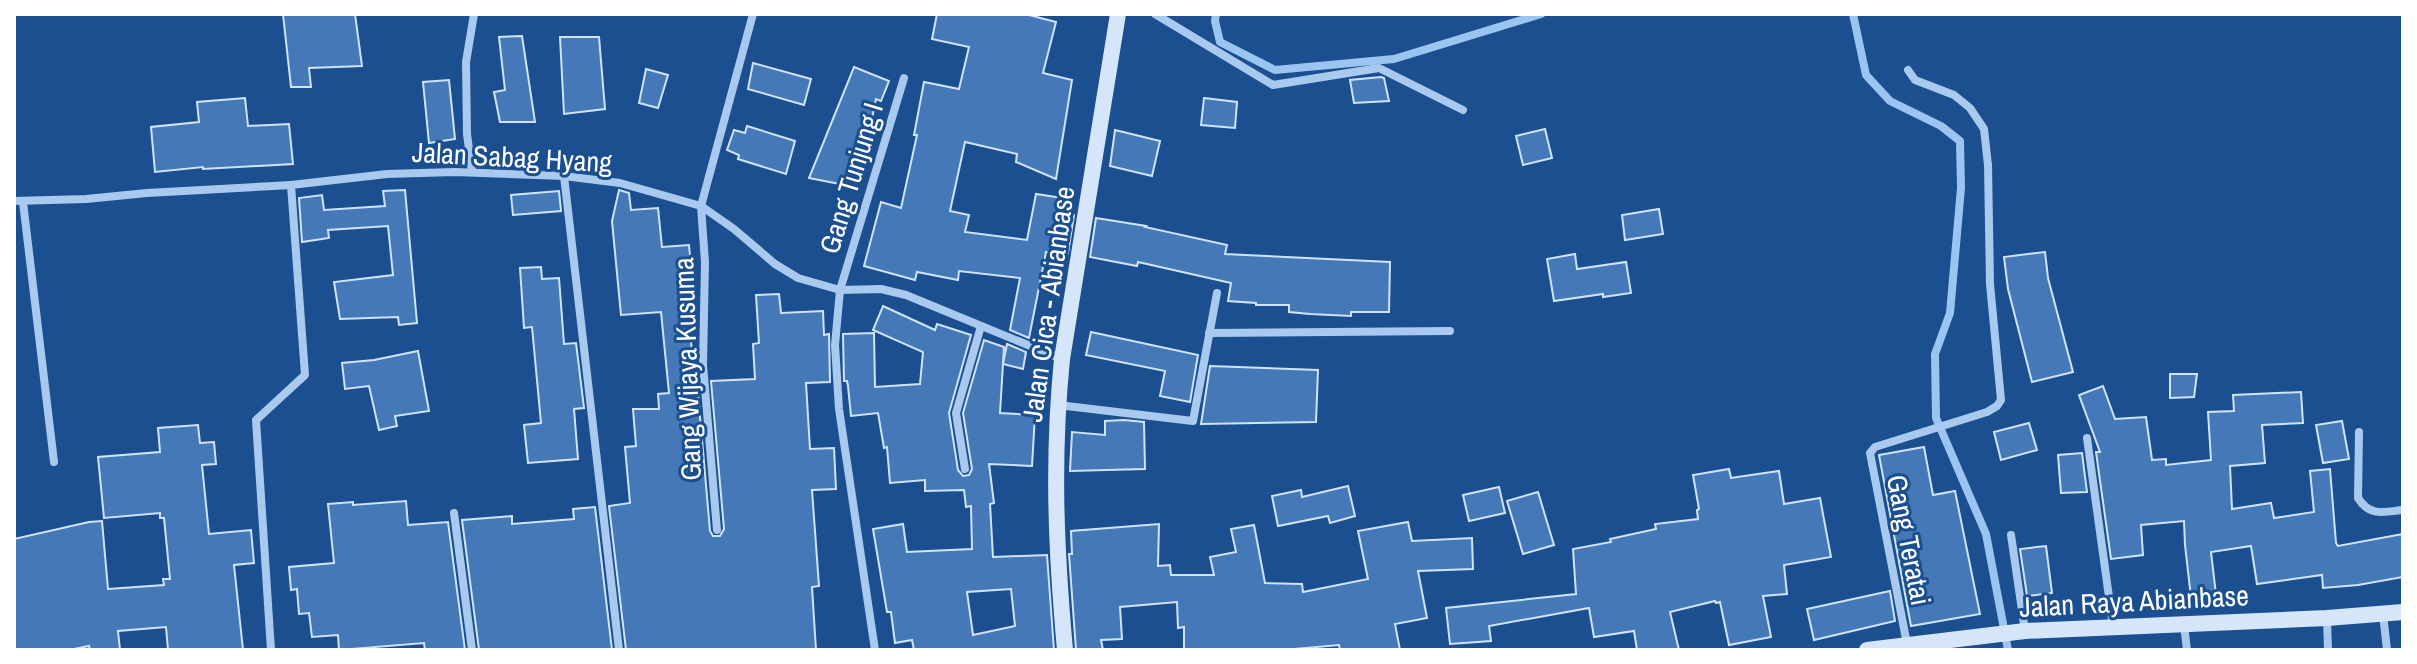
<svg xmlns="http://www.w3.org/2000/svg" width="2417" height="664" viewBox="0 0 2417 664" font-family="'Archivo Narrow',sans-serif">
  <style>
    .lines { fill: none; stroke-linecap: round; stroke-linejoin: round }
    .stream { stroke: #9cc4f0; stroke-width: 8 }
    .building { fill: #4478b7; stroke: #cfe3fa; stroke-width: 2; fill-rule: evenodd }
    .street { stroke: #a9c9ee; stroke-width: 8 }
    .secondary { stroke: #d6e6fa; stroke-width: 16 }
    .labels { text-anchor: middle; stroke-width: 6; stroke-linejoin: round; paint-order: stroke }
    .street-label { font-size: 28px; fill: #fff; stroke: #1b4f8f }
  </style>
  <rect width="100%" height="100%" fill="#1b4f8f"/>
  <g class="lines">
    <g class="stream">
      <path d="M1216 14 1215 21 1220 42 1275 70 1394 59 1541 14"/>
      <path d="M1853 14 1866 75 1890 101 1941 126 1960 141 1961 188 1950 313 1935 354 1936 418 1986 534 2008 650"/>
    </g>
  </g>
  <g class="building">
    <path d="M283 14H355L362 66 309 68 311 87H291Z"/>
    <path d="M937 14H1025L1056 22 1043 73 1072 80 1056 179 1016 162 1017 154 965 142 950 211 969 215 965 232 1027 240 1036 194 1063 198 1061 213 1074 215 1068 253 1055 250V254L1046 252 1029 338 1010 330 1020 278 959 271 958 280 917 272 915 280 864 266 881 202 901 208 917 135H914L924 82 959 89 969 47 932 39Z"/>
    <path d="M522 36 535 122H500L494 92 505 90 499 37Z"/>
    <path d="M560 37H599L605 109 564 114Z"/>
    <path d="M753 63 811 79 804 105 748 89Z"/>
    <path d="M854 67 889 81 881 101 876 99 870 128 865 127 855 187 809 178Z"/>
    <path d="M646 69 668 75 658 108 639 103Z"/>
    <path d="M1381 77 1384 78 1389 101 1354 103 1350 80Z"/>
    <path d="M449 80 455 139 429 143 423 82Z"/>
    <path d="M245 98 248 126 289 124 293 164 203 169V167L155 172 151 127 199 122 197 102Z"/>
    <path d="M1204 98 1237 102 1235 128 1201 125Z"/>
    <path d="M747 126 795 141 786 174 738 159 739 155 727 150 734 130 745 133Z"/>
    <path d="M1545 129 1552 158 1523 165 1516 136Z"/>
    <path d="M1115 130 1160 141 1152 176 1110 166Z"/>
    <path d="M405 190 417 323 399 325 398 317 340 319 334 282 393 275 388 226 328 230 329 238 302 242 299 198 322 195 324 210 385 206 383 191Z"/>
    <path d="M619 190 629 193 631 210 658 208 662 247 689 245 694 299 687 300 695 382H697L710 531 713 536H720L724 529 711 381 755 379 753 344 759 343 756 295 779 294 781 313 823 311 824 335 829 334 830 382 806 383 810 449 834 448 836 489 812 490 819 586 812 587 816 650H626L609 506 630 503 625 447 636 446 633 409H659L658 394 669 393 661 312 621 315 612 221Z"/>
    <path d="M559 191 561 211 513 215 511 195Z"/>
    <path d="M1659 209 1663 234 1625 240 1622 215Z"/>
    <path d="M1096 218 1146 226 1145 227 1227 245 1225 254 1390 262 1389 312H1351V316L1310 314 1289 312V305H1256V303L1228 301 1231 283 1138 262 1137 266 1090 257Z"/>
    <path d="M2045 252 2048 278 2073 372 2032 382 2008 289 2004 257Z"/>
    <path d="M1575 254 1577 269 1626 262 1631 293 1603 297V294L1554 301 1547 259Z"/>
    <path d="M541 267 542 279 559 278 564 344 576 343 584 408 574 409 578 459 528 463 524 425 541 423 532 327 524 328 520 268Z"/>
    <path d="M883 306 935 330 937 324 971 335 949 413 958 470 963 476 969 475 972 469 963 413 984 340 1004 347 1000 413 1035 415 1032 466 989 464 994 503 990 504 993 557 1047 555 1054 650H914L912 640 895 643 891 612H887L873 529 903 524 907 552 972 549 971 506 966 507 964 490 925 491V480L890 483 887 447 884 448 878 413 851 416 848 386 847 381H844L843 334 874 333 875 387 920 384 923 352 873 330ZM1011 589 1015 626 973 635 967 592Z"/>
    <path d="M1091 332 1198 355 1190 402 1160 396 1165 371 1086 355Z"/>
    <path d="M1007 344 1026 352 1023 369 1003 364Z"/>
    <path d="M418 351 429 411 395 416 397 426 379 430 369 386 345 389 342 363 374 360Z"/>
    <path d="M1210 366 1318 370 1316 422 1201 424Z"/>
    <path d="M2170 374H2197L2194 397 2170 398Z"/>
    <path d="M2103 386 2115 419 2146 417 2152 460 2166 459V465L2211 460 2208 412 2234 411 2233 395 2301 392 2303 423 2262 425 2265 463 2230 466 2232 509 2271 503 2274 518 2314 512 2310 471 2330 469 2336 543 2338 546 2403 534V577L2358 585 2323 588 2322 575 2257 584 2251 546 2211 552 2217 603 2192 606 2185 545 2184 521 2141 525 2143 555 2111 559 2096 452H2100L2079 395Z"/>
    <path d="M1124 420 1144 422 1145 469 1070 471 1072 432 1105 435V421Z"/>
    <path d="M2342 421 2349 459 2323 463 2316 425Z"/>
    <path d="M2029 423 2037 450 2001 460 1994 432Z"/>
    <path d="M198 425 200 443 214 442 216 464 202 465 209 534 251 530 254 563 234 565 243 650H168L166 627 118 631 120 650H90L89 646 69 650H14V539L89 522 102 521 108 589 164 585 163 579H170L164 518H160V513L104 518 98 457 160 452 158 428Z"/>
    <path d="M1924 447 1933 495 1955 491 1980 614 1911 626 1879 455Z"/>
    <path d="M2082 453 2087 492 2061 493 2058 455Z"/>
    <path d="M1729 469 1731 478 1779 471 1784 504 1820 498 1831 557 1784 565 1787 594 1763 596 1771 637 1729 645 1720 602 1716 603 1715 601 1670 612 1679 650H1637L1634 631 1594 637 1589 608 1489 626 1491 641 1450 644 1446 608 1576 594 1573 549 1611 542 1610 539 1656 529 1655 524 1698 519 1697 510 1699 509 1693 475Z"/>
    <path d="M1348 486 1355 516 1330 523 1328 516 1278 526 1272 496 1301 490 1302 497Z"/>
    <path d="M1499 487 1505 513 1469 521 1463 495Z"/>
    <path d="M1538 492 1554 545 1523 554 1507 501Z"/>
    <path d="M406 501 408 525 448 522 465 650H425L424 643 339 650 338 635 312 637 309 613 299 614 297 589 291 590 289 567 334 563 328 504 353 502V505Z"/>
    <path d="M595 507 612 650H479L462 520 512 516V524L574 519 573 509Z"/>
    <path d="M1408 522 1412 541 1472 538 1473 569 1418 571 1427 618 1395 624 1400 650H1340L1339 645 1283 650H1184V627L1178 628 1177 602 1120 607 1122 639 1101 640 1103 650H1076L1069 554H1072L1071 531 1159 524 1158 566 1170 565 1171 575H1214L1210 557 1236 552 1231 529 1254 525 1265 583 1302 584 1303 592 1368 579 1358 531Z"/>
    <path d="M2046 546 2052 593 2027 596 2020 549Z"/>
    <path d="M1890 591 1895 621 1814 640 1807 609Z"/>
  </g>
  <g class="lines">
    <g class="street">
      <path d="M1155 14 1273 85 1379 68 1463 110"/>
      <path d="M472 172 467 134 466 62 474 14"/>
      <path d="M564 176 619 650"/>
      <path d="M14 201 86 199 147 193 291 185 387 174 455 172 564 176 620 183 701 206 734 229 775 264 798 278 840 290 881 289 906 295 1062 359"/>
      <path d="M23 202 54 462"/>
      <path d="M1209 333 1450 331"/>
      <path d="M1058 405 1193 421 1217 293"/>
      <path d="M2359 432 2358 498C2370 517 2384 512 2403 510"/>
      <path d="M2087 438 2113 626"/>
      <path d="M965 469 956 413 981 326"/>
      <path d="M454 513 472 650"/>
      <path d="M717 530 703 365 705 262 701 206 753 14"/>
      <path d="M2011 535 2025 631"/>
      <path d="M2383 614 2387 650"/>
      <path d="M2327 618 2328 650"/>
      <path d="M2184 625 2187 650"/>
      <path d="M1907 644 1870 453 1875 447 1987 412 1997 406 2001 400 1990 284 1988 165 1984 129 1970 108 1954 95 1915 80 1908 70"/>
      <path d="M271 650 256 420 305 375 291 185"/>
      <path d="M875 650 839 409 835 345 840 290 904 78"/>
    </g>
    <g class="secondary">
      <path d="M1065 650C1056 550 1052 460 1062 359L1118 14"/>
      <path d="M1867 650 2025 631 2327 618 2403 612"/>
    </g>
  </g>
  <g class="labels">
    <g class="street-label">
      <text transform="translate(512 157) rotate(3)" y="10">Jalan Sabag Hyang</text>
      <text transform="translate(851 178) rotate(-73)" y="10">Gang Tunjung I</text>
      <text transform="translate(1048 304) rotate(-82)" y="10">Jalan Cica - Abianbase</text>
      <text transform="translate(687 369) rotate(-92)" y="10">Gang Wijaya Kusuma</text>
      <text transform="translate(1909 540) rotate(79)" y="10">Gang Teratai</text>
      <text transform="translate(2134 601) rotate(-3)" y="10">Jalan Raya Abianbase</text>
    </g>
  </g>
  <rect width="2417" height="664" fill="none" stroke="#ffffff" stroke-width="32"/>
</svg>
